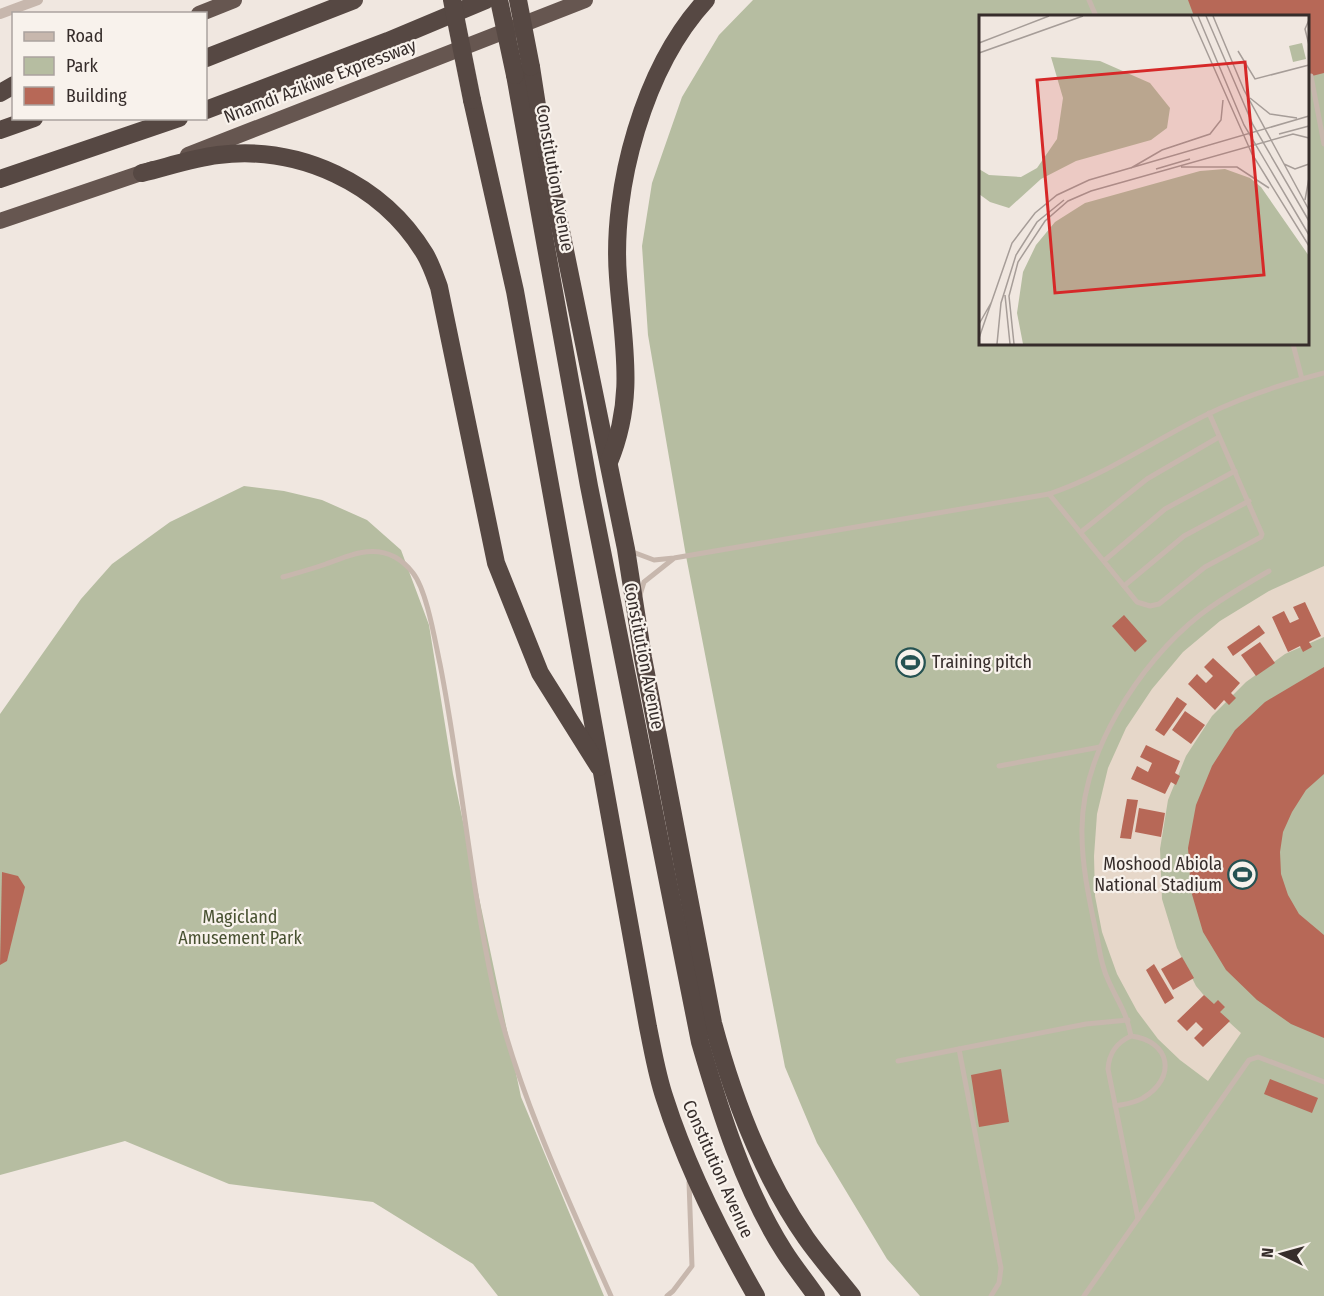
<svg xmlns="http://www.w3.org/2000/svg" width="1324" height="1296" viewBox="0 0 1324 1296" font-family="'Fira Sans Condensed',sans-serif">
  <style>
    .green { fill: #b6bda1; fill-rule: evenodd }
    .plaza { fill: #e6d7c9 }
    .building { fill: #b76857 }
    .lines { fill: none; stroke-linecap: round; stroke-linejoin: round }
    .service { stroke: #c7b7ad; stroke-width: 5 }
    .minor { stroke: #c7b7ad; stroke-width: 10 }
    .trunk { stroke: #665650; stroke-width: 16 }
    .motorway { stroke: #564843; stroke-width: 18 }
    .motorway-bridge { stroke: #564843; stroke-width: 18 }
    .labels { text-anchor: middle; stroke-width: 4.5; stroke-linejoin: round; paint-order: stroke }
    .street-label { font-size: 18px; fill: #362d2b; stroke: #f8f2ec }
    .poi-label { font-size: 18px; fill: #362d2b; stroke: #f8f2ec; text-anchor: start }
    .park-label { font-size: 18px; fill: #485131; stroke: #f8f2ec }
    .inset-road { fill: none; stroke: #a69d98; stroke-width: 1.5 }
    .view { fill: #d62828; fill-opacity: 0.15; stroke: #d62828; stroke-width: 3 }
    .inset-edge { fill: none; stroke: #362d2b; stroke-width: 3 }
  </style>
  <rect width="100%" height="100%" fill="#f0e7e0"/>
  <g class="green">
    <path d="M753 0H1324V1296H920L887 1259 817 1143 785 1067 686 556 648 335 642 246 652 183 682 97 719 35ZM980 16H1308V344H980Z"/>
    <path d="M244 486 284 491 322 500 367 520 401 550 429 625 453 774 521 1097 604 1296H498L473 1264 373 1202 229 1184 125 1141 0 1175V714L81 599 112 564 170 522Z"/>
  </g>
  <path class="plaza" d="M1324 566V637L1285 654 1246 682 1212 716 1186 756 1168 800 1160 849 1162 899 1177 948 1196 986 1218 1012 1241 1033 1208 1081 1180 1060 1158 1039 1137 1011 1117 974 1102 932 1095 896 1094 856 1097 814 1108 768 1126 728 1152 689 1183 652 1220 621 1269 591Z"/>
  <g class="building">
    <path d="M1188 0H1324V73L1308 77V16H1194Z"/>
    <path d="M1305 602 1321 636 1309 642 1312 647 1303 652 1300 646 1288 652 1272 617 1284 611 1290 623 1299 619 1293 607Z"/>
    <path d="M1124 615 1147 641 1135 652 1112 626Z"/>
    <path d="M1259 625 1265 633 1233 656 1227 647Z"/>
    <path d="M1260 642 1275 663 1256 676 1241 655Z"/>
    <path d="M1213 658 1240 683 1231 693 1236 698 1229 705 1224 700 1215 710 1188 684 1197 674 1206 683 1213 676 1204 667Z"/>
    <path d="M1324 667V774L1306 790 1292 812 1283 832 1280 852 1281 874 1288 895 1299 914 1324 935V1038L1291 1024 1257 1000 1226 970 1203 932 1191 891 1188 848 1196 805 1212 766 1235 730 1265 702Z"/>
    <path d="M1177 697 1187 704 1164 736 1155 730Z"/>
    <path d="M1185 711 1205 725 1191 744 1172 730Z"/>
    <path d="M1146 745 1180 761 1175 773 1180 776 1176 785 1171 782 1165 794 1131 779 1137 766 1148 772 1152 763 1140 757Z"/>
    <path d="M1127 799 1138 800 1131 839 1120 838Z"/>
    <path d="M1139 808 1165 813 1161 837 1135 832Z"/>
    <path d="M2 872 18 876 25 887 7 961 0 965Z"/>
    <path d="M1182 957 1194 978 1173 990 1161 969Z"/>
    <path d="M1154 964 1174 998 1165 1004 1146 970Z"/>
    <path d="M1204 995 1214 1004 1218 1000 1225 1007 1220 1012 1230 1021 1203 1047 1194 1038 1203 1029 1196 1022 1187 1031 1177 1021Z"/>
    <path d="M1001 1069 1009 1122 979 1127 971 1075Z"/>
    <path d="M1270 1079 1318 1098 1312 1113 1264 1094Z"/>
  </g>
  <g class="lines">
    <g class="service">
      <path d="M1089 0 1096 16"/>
      <path d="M1311 76 1324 144"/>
      <path d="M1293 344 1302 379"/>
      <path d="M1049 494 1137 602 1150 606 1159 604 1205 567 1261 537 1262 534 1209 413"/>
      <path d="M1081 532 1147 479 1219 437"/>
      <path d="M630 551 654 560 674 558 1049 494C1106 475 1154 440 1208 414 1244 396 1286 383 1324 373"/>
      <path d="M1105 560 1165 509 1235 471"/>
      <path d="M283 577C297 573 312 569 326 564 357 552 387 540 413 573 427 591 435 641 440 664 461 771 470 880 493 986 516 1089 568 1200 611 1296"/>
      <path d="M1124 586 1184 536 1249 501"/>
      <path d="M640 595 644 582 673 559"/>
      <path d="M999 766 1100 747"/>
      <path d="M959 1049 1001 1268 999 1283 991 1296"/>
      <path d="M898 1061 1086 1024 1128 1020"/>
      <path d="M1115 1106C1125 1104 1135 1103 1143 1098 1177 1078 1171 1041 1131 1036"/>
      <path d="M1138 1219 1108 1069C1109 1053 1116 1043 1131 1036 1126 1011 1119 1004 1109 982 1103 970 1100 955 1098 942 1091 907 1082 870 1082 834 1080 755 1139 663 1200 615 1222 598 1245 585 1269 571"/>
      <path d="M667 1296 673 1291 692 1266 689 1182"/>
      <path d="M1084 1296 1249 1060 1258 1057 1324 1082"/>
    </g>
    <path class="minor" d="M0 14 38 0"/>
    <g class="trunk">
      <path d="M199 14 234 0"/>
      <path d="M188 155 585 0"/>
      <path d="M0 221 153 169"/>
    </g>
    <g class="motorway">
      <path d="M206 58 354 0"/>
      <path d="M531 67 542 138 626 549 643 658 713 1023C733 1098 761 1173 806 1238 820 1258 837 1277 852 1296"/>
      <path d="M515 75 589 486 700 1042C721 1114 744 1188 784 1251 794 1267 806 1281 816 1296"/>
      <path d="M0 93 14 85"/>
      <path d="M472 100 515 291 648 1027C653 1051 657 1076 665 1099 687 1168 720 1233 756 1296"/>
      <path d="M206 110 388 41 486 0"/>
      <path d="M0 130 34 118"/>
      <path d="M142 173C167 167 193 158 218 155 299 145 382 183 425 254 431 264 435 276 439 287L496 563 540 673 599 767"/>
      <path d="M0 179 179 118"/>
      <path d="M609 462C636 397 623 344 618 277 611 188 644 67 706 0"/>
    </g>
    <g class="motorway-bridge">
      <path d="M452 0 472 100"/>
      <path d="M499 0 515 75"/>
      <path d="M518 0 531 67"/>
    </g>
  </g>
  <defs>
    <symbol id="stadium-ring" viewBox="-11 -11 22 22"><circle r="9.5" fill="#f8f2ec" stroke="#255252" stroke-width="1.5"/><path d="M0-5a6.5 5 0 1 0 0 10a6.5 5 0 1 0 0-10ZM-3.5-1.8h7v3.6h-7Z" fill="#255252"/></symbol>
  </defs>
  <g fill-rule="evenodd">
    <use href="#stadium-ring" x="894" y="646" width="33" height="33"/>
    <use href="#stadium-ring" x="1226" y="858" width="33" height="33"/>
  </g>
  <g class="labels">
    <g class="street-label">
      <text transform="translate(320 81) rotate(-21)" y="6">Nnamdi Azikiwe Expressway</text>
      <text transform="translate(555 178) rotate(80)" y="6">Constitution Avenue</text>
      <text transform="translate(644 656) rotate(79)" y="6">Constitution Avenue</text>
      <text transform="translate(718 1169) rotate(66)" y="6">Constitution Avenue</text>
    </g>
    <g class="poi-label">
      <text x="932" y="668">Training pitch</text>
      <text x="1222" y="870" text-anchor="end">Moshood Abiola<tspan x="1222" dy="21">National Stadium</tspan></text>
    </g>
    <g class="park-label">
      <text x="240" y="923">Magicland<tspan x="240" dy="21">Amusement Park</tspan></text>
    </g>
  </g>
  <g transform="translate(979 15)">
    <rect width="330" height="330" fill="#f0e7e0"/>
    <path d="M323 28 327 44 314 47 310 31ZM72 42 121 46 171 68 191 93 188 113 172 125 97 146 62 164 30 193 11 187 0 179V154L10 160 42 162 58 153 78 124 84 83ZM246 154 271 163 282 172 330 241V329H44L38 298 44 257 57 230 76 207 106 188 221 156Z" fill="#b6bda1"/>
    <path class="inset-road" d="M212 1 273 139 330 231M219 1 265 110 330 220M227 1 274 110 330 206M234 1 265 75 330 195M330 5 326 14 330 30M0 28 70 1M259 36 276 64 330 50M0 38 104 1M271 83 291 99 318 103M300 119 330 111M305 149 316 154 330 149M202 152H258L290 173M152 153 183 135 231 119 242 105 244 85M177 154 211 144M326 185 330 163M26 280 31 329M0 309 12 288M0 323 33 228 56 198 78 180 110 165 330 101M18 329 22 288 37 240 58 207 85 185M35 329 30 281 39 247 66 206 89 186 112 176 314 119 330 123"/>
    <path class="view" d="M266 47 285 260 76 278 58 65Z"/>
    <rect width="330" height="330" class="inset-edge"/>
  </g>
  <rect x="12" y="12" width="195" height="108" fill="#f8f2ec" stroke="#aaa39f" stroke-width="1.5"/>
  <rect x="24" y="32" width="30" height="9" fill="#c7b7ad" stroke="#aaa39f" stroke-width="1.5"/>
  <text x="66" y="42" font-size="18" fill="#362d2b">Road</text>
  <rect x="24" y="57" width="30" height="18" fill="#b6bda1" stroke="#aaa39f" stroke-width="1.5"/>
  <text x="66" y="72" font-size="18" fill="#362d2b">Park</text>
  <rect x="24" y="87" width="30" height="18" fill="#b76857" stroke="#aaa39f" stroke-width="1.5"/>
  <text x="66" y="102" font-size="18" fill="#362d2b">Building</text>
  <g transform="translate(1282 1254) rotate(275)" stroke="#f8f2ec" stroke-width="4.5" paint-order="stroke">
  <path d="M0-4.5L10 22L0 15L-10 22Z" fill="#362d2b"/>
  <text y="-9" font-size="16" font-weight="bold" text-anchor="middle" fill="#362d2b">N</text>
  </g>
</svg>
